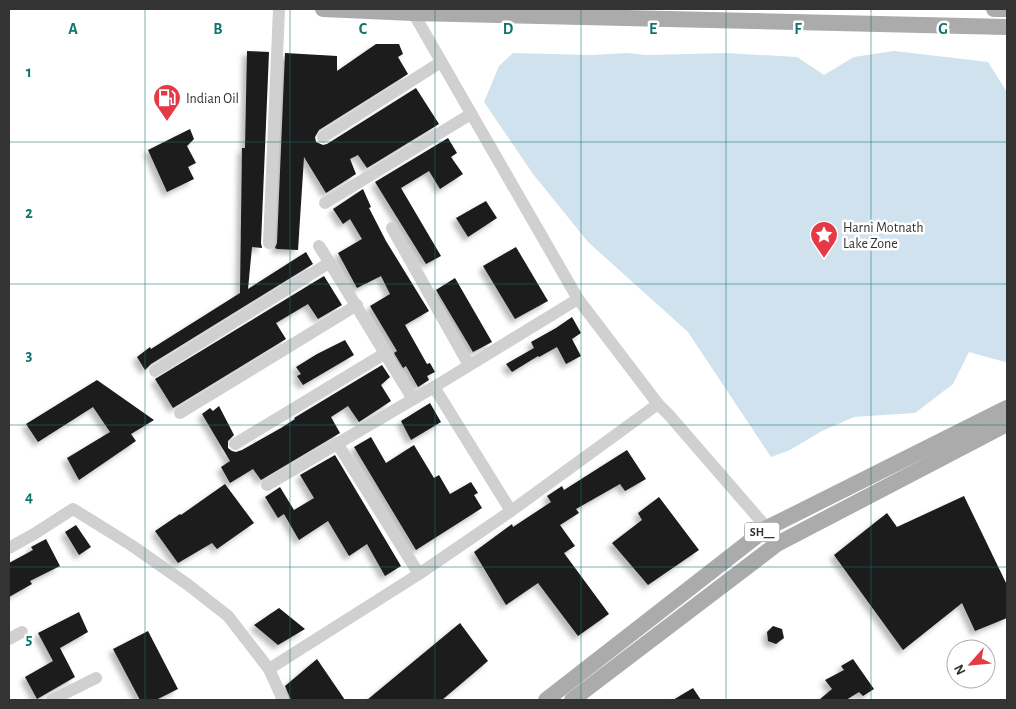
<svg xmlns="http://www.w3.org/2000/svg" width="1016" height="709" viewBox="0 0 1016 709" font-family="'Alegreya Sans',sans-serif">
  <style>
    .water { fill: #cfe2ee }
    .building { fill: #1a1a1a; filter: url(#shadow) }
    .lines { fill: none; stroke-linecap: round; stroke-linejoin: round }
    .minor { stroke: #d0d0d0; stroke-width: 12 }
    .major { stroke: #ababab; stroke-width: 16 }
    .grid { fill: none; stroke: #0f766e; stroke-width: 1; stroke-opacity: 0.55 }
    .labels { text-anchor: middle; stroke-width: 5; stroke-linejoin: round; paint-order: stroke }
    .shield { fill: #fff; stroke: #707070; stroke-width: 1 }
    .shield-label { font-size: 12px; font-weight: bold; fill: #333 }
    .poi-label { font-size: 14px; fill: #333; stroke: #fff; text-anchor: start }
    .grid-label { font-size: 16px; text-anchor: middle; font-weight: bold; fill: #0f766e; stroke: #fff; stroke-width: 5; stroke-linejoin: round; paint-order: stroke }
  </style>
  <defs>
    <filter id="shadow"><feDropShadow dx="-4.5" dy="4.5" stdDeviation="2.5" flood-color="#0004"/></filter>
  </defs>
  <rect width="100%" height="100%" fill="#fff"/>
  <path class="water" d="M894 51 988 62 1007 92V361L1005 362 969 352 953 384 915 413 854 417 822 431 790 450 771 457 688 332 588 242 533 174 484 102 499 66 513 53 590 55 627 53 647 55 726 53 797 57 824 75 854 57Z"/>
  <g class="building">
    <path d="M376 44H399L403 54 398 57 408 74 319 130 315 137 316 142 323 145 327 144 416 88 439 124 367 168 358 155 350 159 356 174 326 193 304 157 298 250 277 249 275 248 277 243 285 53 337 56V71Z"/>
    <path d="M247 51 269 52 261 243 262 248 252 247 248 289 306 252 313 264 151 364 145 370 137 357 150 347 151 349 240 293 242 148H245Z"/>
    <path d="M190 129 194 139 187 146 196 163 188 167 194 179 167 192 148 150Z"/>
    <path d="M448 138 457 153 451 157 463 174 440 189 429 171 401 188 441 256 426 264 375 182Z"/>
    <path d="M363 189 371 207 369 208 386 241 429 311 405 325 427 364 430 363 435 372 427 376 429 380 418 387 406 366 403 368 394 353 397 351 370 306 390 294 381 276 357 288 338 253 362 239 350 219 343 224 333 209Z"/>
    <path d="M486 201 497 218 468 237 456 218Z"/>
    <path d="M516 247 548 301 515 319 483 266Z"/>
    <path d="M324 276 342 305 318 319 308 304 276 323 286 339 173 408 155 379Z"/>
    <path d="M455 278 492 342 473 352 436 290Z"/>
    <path d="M572 317 581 333 572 339 581 356 566 364 557 347 539 357 538 356 512 372 506 364 534 348 531 342 556 328Z"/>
    <path d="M345 340 354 355 303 385 297 376 301 374 296 367 317 354Z"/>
    <path d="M382 365 390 377 381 385 391 401 359 422 348 406 331 417 340 433 261 480 253 469 230 483 221 467 230 461 202 414 210 408 213 411 219 406 234 435 228 441V448L232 451 236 452 242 450 281 428 295 419 294 418Z"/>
    <path d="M97 380 154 420 131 434 136 441 79 480 67 458 110 432 93 407 38 442 26 424Z"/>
    <path d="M430 403 441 422 411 440 401 421Z"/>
    <path d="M371 437 386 463 414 445 434 478 439 475 450 494 471 482 478 493 474 495 482 508 416 550 354 447Z"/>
    <path d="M627 450 646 479 625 491 620 484 576 509 579 513 560 525 575 546 564 553 609 614 578 636 538 583 506 605 474 552 512 524 513 527 551 502 547 496 562 486 564 490Z"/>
    <path d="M335 455 401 566 385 576 367 544 349 556 328 521 299 540 284 514 278 518 265 497 280 487 294 510 314 498 300 475Z"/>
    <path d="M225 484 254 523 217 549 212 543 178 563 155 531 180 514 181 515Z"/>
    <path d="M964 496 1007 585V618L975 631 962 603 903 650 834 555 887 513 897 527Z"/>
    <path d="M659 497 699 550 648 585 612 543 642 520 638 513Z"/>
    <path d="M76 525 91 547 79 555 65 532Z"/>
    <path d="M46 539 60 566 30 581 32 584 9 597V563L33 550 31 547Z"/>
    <path d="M279 608 305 629 278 645 254 625Z"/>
    <path d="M79 612 88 632 60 648 75 677 37 699 25 677 53 661 38 633Z"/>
    <path d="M460 623 488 661 442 700H367Z"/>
    <path d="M773 626 782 629 784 638 776 644 768 641 767 632Z"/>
    <path d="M148 631 178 689 156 700H140L113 649Z"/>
    <path d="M317 659 345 700H291L285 686Z"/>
    <path d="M853 659 874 689 863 696 859 692 846 700H819L832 689 825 680 844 670 841 666Z"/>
    <path d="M693 688 701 700H673Z"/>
  </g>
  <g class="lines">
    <g class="minor">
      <path d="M411 9 578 299 434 387 511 511"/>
      <path d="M323 137 441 62"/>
      <path d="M325 203 471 114"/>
      <path d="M392 228 469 365"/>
      <path d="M269 243 279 9"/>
      <path d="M319 246C351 296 381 348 413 399"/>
      <path d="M578 299 658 404"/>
      <path d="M155 371 329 263"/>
      <path d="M180 413 357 305"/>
      <path d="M337 443 419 574"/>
      <path d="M235 444 384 354"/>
      <path d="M267 485 434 387"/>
      <path d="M9 548 34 534 73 509 131 545 187 584 228 616 269 669 283 700"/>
      <path d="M9 639 22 632"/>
      <path d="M269 669 419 574 511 511 658 404 669 415 767 528 777 544"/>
      <path d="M52 700 96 678"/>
    </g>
    <g class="major">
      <path d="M323 9 413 13 1007 27"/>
      <path d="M994 9H1007"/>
      <path d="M546 700 767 528 1007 408"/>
      <path d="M572 700 777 544 1007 424"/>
    </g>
  </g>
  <path class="grid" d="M145 9V700M290 9V700M435 9V700M581 9V700M726 9V700M871 9V700M9 142H1007M9 284H1007M9 425H1007M9 567H1007"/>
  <defs>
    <symbol id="fuel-pin" viewBox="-11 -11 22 30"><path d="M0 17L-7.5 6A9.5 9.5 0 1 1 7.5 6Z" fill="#e63946" stroke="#fff"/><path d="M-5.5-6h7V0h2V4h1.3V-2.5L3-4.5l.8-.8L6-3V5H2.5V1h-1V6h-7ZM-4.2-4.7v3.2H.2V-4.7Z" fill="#fff"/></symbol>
    <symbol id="sight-pin" viewBox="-11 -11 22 30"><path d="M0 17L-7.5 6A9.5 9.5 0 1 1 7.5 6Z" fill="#e63946" stroke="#fff"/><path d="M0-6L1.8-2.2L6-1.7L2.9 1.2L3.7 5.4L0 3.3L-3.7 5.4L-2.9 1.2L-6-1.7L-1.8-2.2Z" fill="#fff"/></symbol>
  </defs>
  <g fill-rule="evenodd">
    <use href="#fuel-pin" x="151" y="82" width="32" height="43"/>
    <use href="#sight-pin" x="808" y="219" width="32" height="43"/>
  </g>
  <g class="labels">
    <rect class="shield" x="744.5" y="522.5" width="35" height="19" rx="4"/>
    <g class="shield-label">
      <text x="762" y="536">SH__</text>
    </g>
    <g class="poi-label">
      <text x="186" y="103">Indian Oil</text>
      <text x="843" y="232">Harni Motnath<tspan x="843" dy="16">Lake Zone</tspan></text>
    </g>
  </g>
  <g class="grid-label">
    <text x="73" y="34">A</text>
    <text x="218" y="34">B</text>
    <text x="363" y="34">C</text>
    <text x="508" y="34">D</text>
    <text x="653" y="34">E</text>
    <text x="798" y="34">F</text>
    <text x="943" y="34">G</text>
    <text x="29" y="77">1</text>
    <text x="29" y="218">2</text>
    <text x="29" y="360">3</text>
    <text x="29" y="502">4</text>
    <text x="29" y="644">5</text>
  </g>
  <rect width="1016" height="709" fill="none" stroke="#333333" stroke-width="20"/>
  <g transform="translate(971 664) rotate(243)"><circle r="24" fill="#ffffff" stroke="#adadad"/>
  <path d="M0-4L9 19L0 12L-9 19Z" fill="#e63946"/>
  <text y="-8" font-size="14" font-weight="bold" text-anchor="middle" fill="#333333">N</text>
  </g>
</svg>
